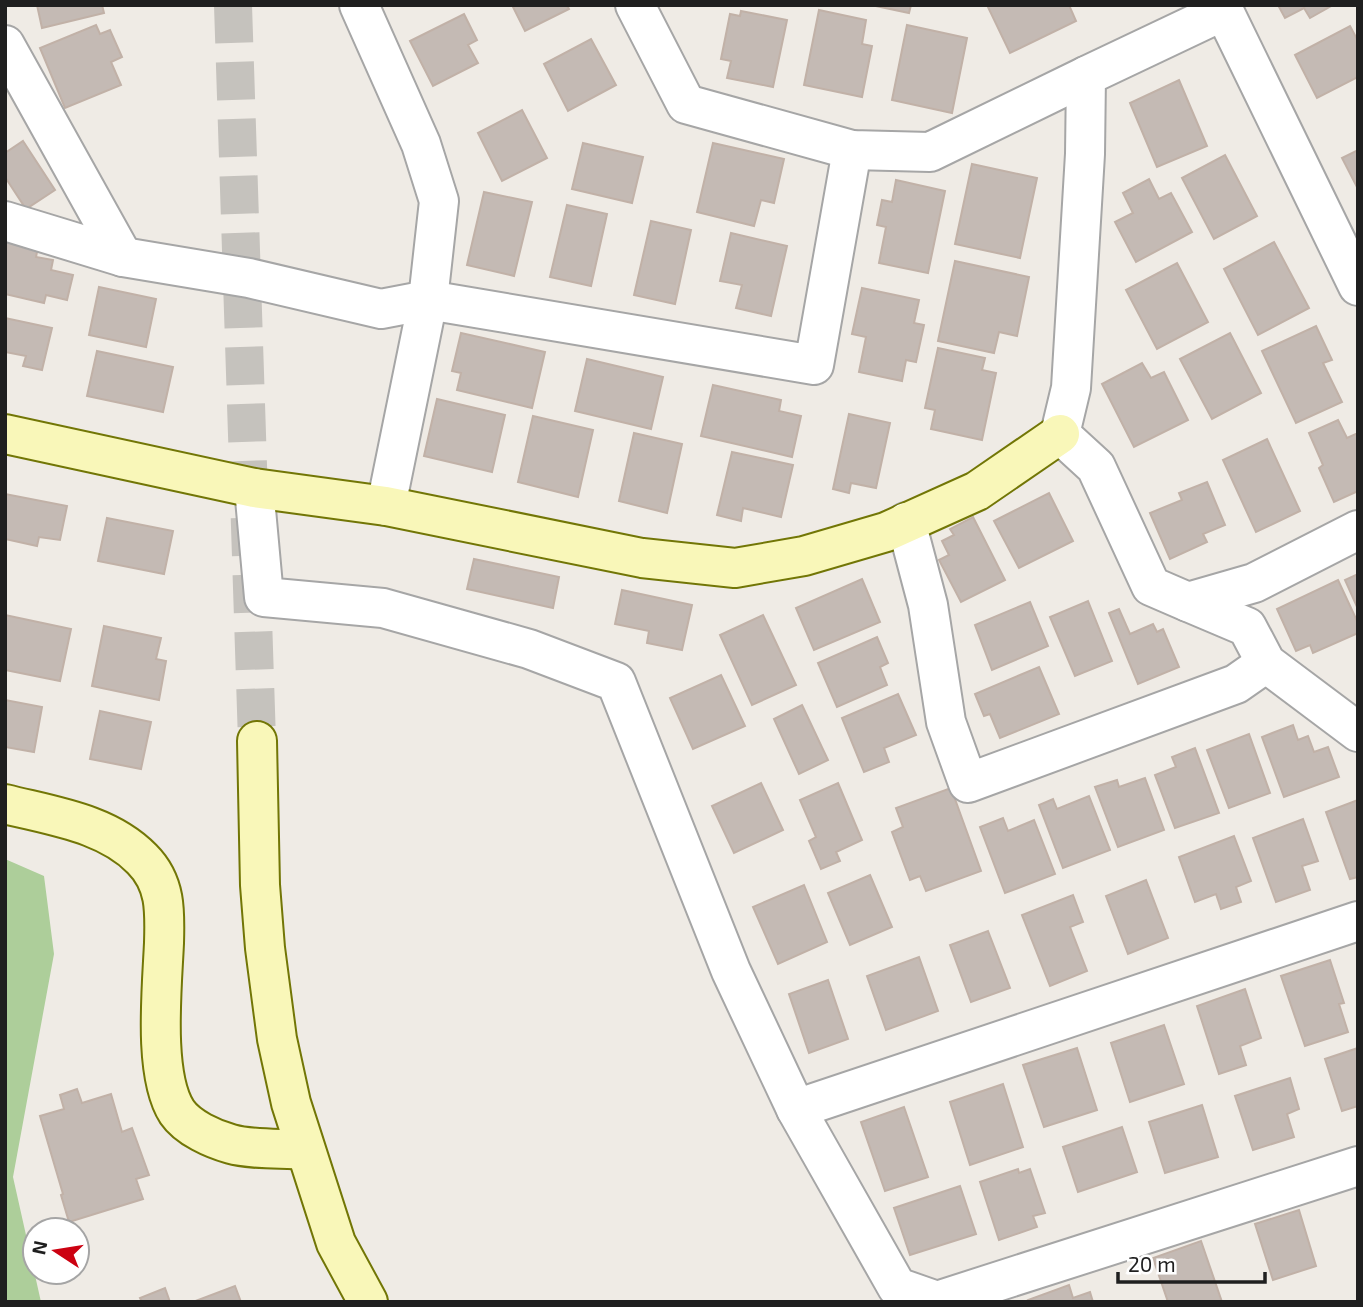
<svg xmlns="http://www.w3.org/2000/svg" width="1363" height="1307" viewBox="0 0 1363 1307" font-family="'Exo 2',sans-serif">
  <style>
    .forest { fill: #adce9a }
    .building { fill: #c4bab4; stroke: #c1b1a7; stroke-width: 2 }
    .lines { fill: none; stroke-linecap: round; stroke-linejoin: round }
    .secondary-tunnel { stroke: #c5c2bd; stroke-width: 38; stroke-dasharray: 38 19; stroke-linecap: butt }
    .street-casing { stroke: #a6a6a6; stroke-width: 42 }
    .secondary-casing { stroke: #727606; stroke-width: 42 }
    .street { stroke: #fff; stroke-width: 38 }
    .secondary { stroke: #f9f7b9; stroke-width: 38 }
  </style>
  <rect width="100%" height="100%" fill="#efebe5"/>
  <path class="forest" d="M5 859 44 876 54 954 13 1177 41 1302H5Z"/>
  <g class="building">
    <path d="M37 5H102L104 13 42 28Z"/>
    <path d="M512 5H567L569 9 525 31Z"/>
    <path d="M871 5H911L909 13Z"/>
    <path d="M987 5H1069L1076 21 1010 53Z"/>
    <path d="M1278 5H1333L1310 18 1304 8 1285 18Z"/>
    <path d="M819 10 866 20 862 44 872 46 862 97 804 85Z"/>
    <path d="M741 11 787 20 773 87 727 78 731 61 721 59 730 14 740 16Z"/>
    <path d="M464 14 477 40 468 45 478 63 433 86 410 41Z"/>
    <path d="M96 25 100 34 110 30 122 57 111 62 121 85 65 108 40 48Z"/>
    <path d="M907 25 967 38 952 113 892 100Z"/>
    <path d="M1350 26 1358 41V77L1317 98 1295 55Z"/>
    <path d="M591 39 616 85 568 111 544 64Z"/>
    <path d="M1179 80 1207 146 1157 167 1130 103Z"/>
    <path d="M522 110 547 158 502 181 478 133Z"/>
    <path d="M23 141 55 190 26 209 5 177V153Z"/>
    <path d="M583 143 643 157 632 203 572 189Z"/>
    <path d="M713 143 784 159 774 203 761 200 754 226 697 212Z"/>
    <path d="M1358 150V189L1342 158Z"/>
    <path d="M1225 155 1257 216 1214 239 1182 178Z"/>
    <path d="M972 164 1037 178 1020 258 955 244Z"/>
    <path d="M1149 179 1159 199 1171 193 1192 232 1136 262 1115 222 1133 213 1123 193Z"/>
    <path d="M896 180 945 191 928 273 879 263 886 227 877 225 882 200 892 202Z"/>
    <path d="M484 192 532 202 514 276 467 265Z"/>
    <path d="M567 205 607 214 591 286 550 277Z"/>
    <path d="M651 221 691 230 675 304 634 295Z"/>
    <path d="M731 233 787 246 771 316 736 308 742 285 720 281Z"/>
    <path d="M5 240 38 247 36 257 53 260 51 270 73 275 67 300 46 295 44 303 5 294Z"/>
    <path d="M1274 242 1309 308 1258 335 1224 269Z"/>
    <path d="M955 261 1029 277 1017 336 999 332 994 353 938 341Z"/>
    <path d="M1177 263 1208 322 1157 349 1126 290Z"/>
    <path d="M99 287 156 299 146 347 89 335Z"/>
    <path d="M862 288 919 300 914 323 924 325 916 362 906 360 902 381 859 372 866 337 852 334Z"/>
    <path d="M5 318 52 328 42 370 23 366 26 356 5 352Z"/>
    <path d="M1316 326 1332 360 1323 363 1342 402 1296 423 1262 351Z"/>
    <path d="M461 333 545 352 532 408 457 390 461 373 452 371Z"/>
    <path d="M1230 333 1261 393 1212 419 1180 359Z"/>
    <path d="M938 348 985 358 982 370 996 373 982 440 931 429 935 410 925 408Z"/>
    <path d="M97 351 173 367 163 412 87 396Z"/>
    <path d="M587 359 663 377 651 429 575 411Z"/>
    <path d="M1142 363 1151 378 1164 372 1188 420 1134 447 1102 384Z"/>
    <path d="M713 385 781 400 779 411 801 416 792 457 701 436Z"/>
    <path d="M437 399 505 415 492 472 424 456Z"/>
    <path d="M849 414 890 423 876 488 851 483 849 493 833 489Z"/>
    <path d="M533 416 593 430 578 497 518 482Z"/>
    <path d="M1338 420 1347 438 1358 433V491L1334 502 1319 468 1323 465 1309 433Z"/>
    <path d="M634 433 682 444 667 513 619 501Z"/>
    <path d="M1267 439 1300 511 1256 532 1223 460Z"/>
    <path d="M732 452 793 465 781 517 743 508 741 521 717 515Z"/>
    <path d="M1207 482 1225 525 1203 534 1207 542 1170 559 1150 513 1182 500 1179 493Z"/>
    <path d="M1049 493 1073 541 1019 568 994 521Z"/>
    <path d="M5 494 67 506 60 540 39 537 37 546 5 539Z"/>
    <path d="M973 517 1005 580 961 602 939 560 949 555 942 541 954 535 950 529Z"/>
    <path d="M107 518 173 531 164 574 98 561Z"/>
    <path d="M474 559 559 577 553 608 467 589Z"/>
    <path d="M1358 574V609L1345 580Z"/>
    <path d="M862 579 880 622 814 650 796 608Z"/>
    <path d="M1338 580 1358 623V633L1313 653 1310 645 1296 651 1277 609Z"/>
    <path d="M622 590 692 605 682 650 647 643 649 631 615 624Z"/>
    <path d="M1088 601 1112 661 1075 676 1050 617Z"/>
    <path d="M1030 602 1048 646 992 670 975 625Z"/>
    <path d="M1119 609 1130 634 1153 624 1157 632 1163 629 1179 667 1138 684 1109 613Z"/>
    <path d="M5 615 71 629 60 681 5 670Z"/>
    <path d="M763 615 796 685 752 705 720 635Z"/>
    <path d="M104 626 161 638 156 659 166 661 159 700 92 686Z"/>
    <path d="M877 637 888 663 880 667 887 685 837 707 818 663Z"/>
    <path d="M1039 667 1059 714 1000 738 990 714 984 716 975 694Z"/>
    <path d="M721 675 745 726 693 749 670 698Z"/>
    <path d="M898 694 916 735 884 748 889 762 864 772 842 718Z"/>
    <path d="M5 700 42 707 34 752 5 747Z"/>
    <path d="M802 705 828 760 799 774 774 719Z"/>
    <path d="M100 711 151 722 141 769 90 759Z"/>
    <path d="M1293 725 1298 740 1308 736 1314 752 1328 747 1339 777 1284 797 1262 737Z"/>
    <path d="M1249 734 1270 793 1229 808 1207 750Z"/>
    <path d="M1195 748 1219 813 1175 828 1155 775 1176 767 1172 757Z"/>
    <path d="M1145 778 1164 830 1118 847 1095 787 1117 780 1119 787Z"/>
    <path d="M761 783 783 830 734 853 712 806Z"/>
    <path d="M838 783 862 840 836 852 840 861 821 869 809 841 816 837 800 800Z"/>
    <path d="M951 788 981 871 926 891 920 876 910 880 892 832 903 827 896 808Z"/>
    <path d="M1089 796 1110 850 1063 868 1039 805 1053 799 1057 809Z"/>
    <path d="M1358 800V877L1350 879 1326 812Z"/>
    <path d="M1003 818 1008 831 1034 820 1055 874 1005 893 980 827Z"/>
    <path d="M1303 819 1318 861 1302 866 1310 890 1276 902 1253 838Z"/>
    <path d="M1234 836 1251 881 1236 887 1241 902 1221 909 1216 894 1195 902 1179 857Z"/>
    <path d="M870 875 892 927 850 945 828 893Z"/>
    <path d="M1146 880 1168 938 1128 954 1106 896Z"/>
    <path d="M804 885 827 942 778 964 753 907Z"/>
    <path d="M1073 895 1083 922 1070 927 1087 971 1050 986 1022 915Z"/>
    <path d="M988 931 1010 988 971 1002 950 945Z"/>
    <path d="M919 957 938 1011 886 1030 867 976Z"/>
    <path d="M1330 960 1344 1003 1339 1004 1348 1032 1305 1046 1281 976Z"/>
    <path d="M828 980 848 1039 809 1053 789 994Z"/>
    <path d="M1245 989 1261 1038 1240 1046 1246 1065 1219 1074 1197 1006Z"/>
    <path d="M1164 1025 1184 1084 1130 1102 1111 1043Z"/>
    <path d="M1077 1048 1097 1110 1044 1127 1023 1065Z"/>
    <path d="M1358 1048V1106L1342 1111 1325 1059Z"/>
    <path d="M1290 1078 1299 1109 1287 1114 1294 1137 1253 1150 1235 1096Z"/>
    <path d="M1003 1084 1023 1147 970 1165 950 1102Z"/>
    <path d="M77 1089 82 1103 111 1094 122 1132 132 1128 149 1175 136 1179 143 1199 69 1222 61 1195 63 1194 40 1116 64 1109 60 1095Z"/>
    <path d="M1202 1105 1218 1157 1165 1173 1149 1122Z"/>
    <path d="M904 1107 928 1177 885 1191 861 1122Z"/>
    <path d="M1122 1127 1137 1172 1078 1192 1063 1147Z"/>
    <path d="M1018 1169 1019 1173 1030 1169 1045 1213 1033 1216 1037 1227 999 1240 980 1182Z"/>
    <path d="M960 1186 976 1234 910 1255 894 1208Z"/>
    <path d="M1299 1210 1316 1266 1273 1280 1255 1224Z"/>
    <path d="M1201 1241 1222 1302H1168L1153 1258Z"/>
    <path d="M1069 1285 1073 1298 1090 1292 1093 1302H1029L1028 1300Z"/>
    <path d="M235 1286 241 1302H193Z"/>
    <path d="M165 1288 170 1302H142L140 1298Z"/>
  </g>
  <g class="lines">
    <path class="secondary-tunnel" d="M233 5 257 741"/>
    <defs>
      <g id="street">
        <path d="M359 5 421 144 439 201 428 300 386 506"/>
        <path d="M635 5 686 104 852 150 930 152 1086 76"/>
        <path d="M1221 5 1358 286"/>
        <path d="M1223 11 1086 76 1085 154 1071 388 1060 434 1096 467 1151 586 1188 602 1254 583 1358 530"/>
        <path d="M5 45 123 257"/>
        <path d="M5 221 123 257 249 278 381 309 428 300 814 365 852 150"/>
        <path d="M254 488 264 597 383 608 529 649 616 682 731 971 796 1109 897 1287 937 1301 1358 1166"/>
        <path d="M906 522 928 605 946 722 968 783 1236 684 1266 663"/>
        <path d="M1188 602 1247 627 1266 663 1358 732"/>
        <path d="M796 1109 1358 921"/>
      </g>
      <g id="secondary">
        <path d="M5 434 254 488 386 506 642 558 735 568 804 556 886 532 977 491 1060 434"/>
        <path d="M257 741 260 885 265 948 277 1039 291 1103 336 1243 368 1302"/>
        <path d="M5 804C52 816 107 823 142 859 166 883 165 911 164 943 162 988 153 1075 177 1112 188 1128 213 1139 231 1144 252 1150 283 1148 305 1150"/>
      </g>
    </defs>
    <use href="#street" class="street-casing"/>
    <use href="#secondary" class="secondary-casing"/>
    <use href="#street" class="street"/>
    <use href="#secondary" class="secondary"/>
  </g>
  <rect width="1363" height="1307" fill="none" stroke="#1f1f1f" stroke-width="14"/>
  <g transform="translate(56 1251) rotate(282)"><circle r="33" fill="#ffffff" stroke="#a5a5a5" stroke-width="2"/>
  <path d="M0-5L12 26L0 18L-12 26Z" fill="#cc0111"/>
  <text y="-10" font-size="19" font-weight="bold" text-anchor="middle" fill="#1f1f1f">N</text>
  </g>
  <path d="M1118 1272v10h147v-10" fill="none" stroke="#1f1f1f" stroke-width="3.5"/>
  <text x="1128" y="1272" font-size="21" fill="#1f1f1f" stroke="#ffffff" stroke-width="5" paint-order="stroke">20 m</text>
</svg>
